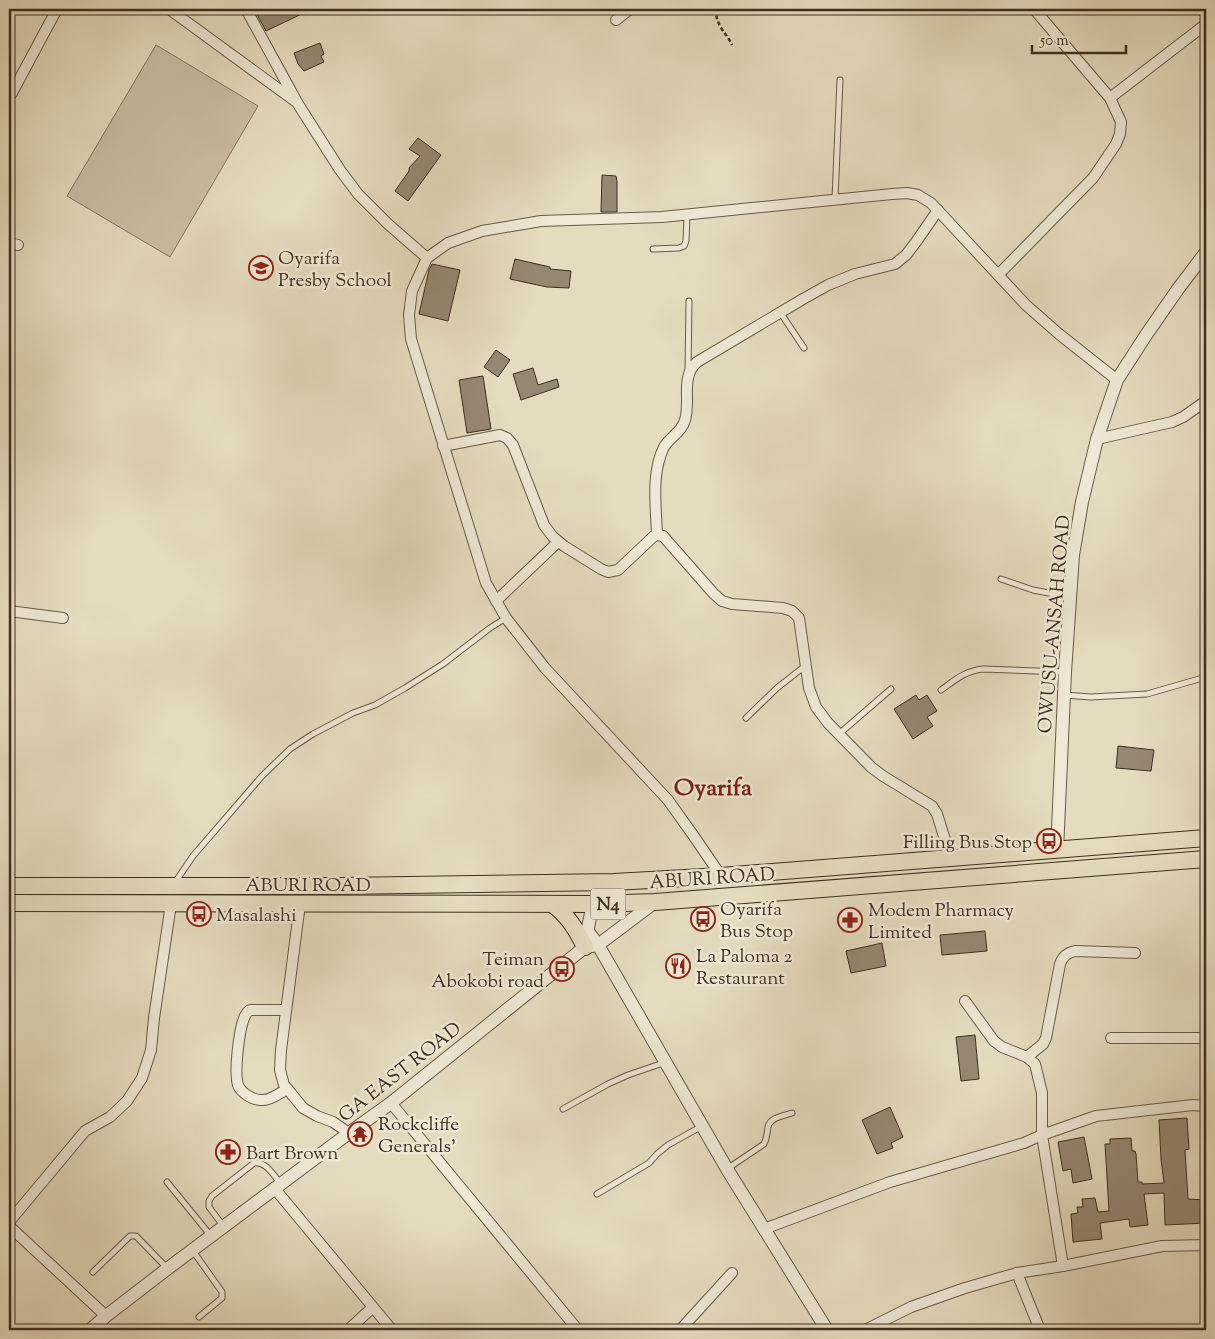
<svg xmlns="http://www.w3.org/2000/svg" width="1215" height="1339" viewBox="0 0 1215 1339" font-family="'Sorts Mill Goudy',serif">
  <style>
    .green { fill: #c9bea4; stroke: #847662 }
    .building { fill: #958873; stroke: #3f2e20 }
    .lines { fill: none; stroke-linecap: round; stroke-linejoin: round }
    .service-casing { stroke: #685a48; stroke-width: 7 }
    .minor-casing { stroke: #685a48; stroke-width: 12 }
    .tertiary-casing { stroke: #685a48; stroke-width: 14 }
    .trunk-casing { stroke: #3f2e20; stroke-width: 18 }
    .path { stroke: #3f2e20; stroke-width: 2.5; stroke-dasharray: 4 2.5; stroke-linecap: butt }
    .service { stroke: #eee8d5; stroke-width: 5 }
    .minor { stroke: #eee8d5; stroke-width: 10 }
    .tertiary { stroke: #eee8d5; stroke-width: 12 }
    .trunk { stroke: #e5dcbf; stroke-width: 16 }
    .labels { text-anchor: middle; stroke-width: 5; stroke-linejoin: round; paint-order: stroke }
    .shield { fill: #eee8d5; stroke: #746656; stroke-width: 1 }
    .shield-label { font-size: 18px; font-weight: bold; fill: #3f2e20 }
    .poi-label { font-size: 19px; fill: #3f2e20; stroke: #eee8d5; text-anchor: start }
    .street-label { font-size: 19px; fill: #3f2e20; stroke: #eee8d5 }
    .district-label { font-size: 24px; font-weight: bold; fill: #7a1f14; stroke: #eee8d5 }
  </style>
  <rect width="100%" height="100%" fill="#e5dcbf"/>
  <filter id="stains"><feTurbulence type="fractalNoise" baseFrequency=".004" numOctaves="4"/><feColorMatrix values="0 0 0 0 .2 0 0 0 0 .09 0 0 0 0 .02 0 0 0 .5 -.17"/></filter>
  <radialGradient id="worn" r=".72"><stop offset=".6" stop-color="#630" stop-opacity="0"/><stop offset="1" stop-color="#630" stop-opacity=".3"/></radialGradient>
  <path class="green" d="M156 45 258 106 170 257 67 196Z"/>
  <g class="building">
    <path d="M254 9H312L266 31Z"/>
    <path d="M320 43 324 54 321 56 324 62 304 71 298 64 294 53Z"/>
    <path d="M418 138 441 155 408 201 395 191 409 171V168L420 156 409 149Z"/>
    <path d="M602 175 616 176 617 181V212H601Z"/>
    <path d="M515 259 550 267V269L571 271 569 288 547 287 510 279Z"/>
    <path d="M432 264 460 270 448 321 419 314 429 270Z"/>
    <path d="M496 350 510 360 498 377 484 367Z"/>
    <path d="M533 368 538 385 557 379 559 387 521 400 513 374Z"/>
    <path d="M483 376 491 429 467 433 459 380Z"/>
    <path d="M916 695 919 700 927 695 937 711 927 717 933 726 913 739 894 709Z"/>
    <path d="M1118 746 1154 750 1151 771 1116 768Z"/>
    <path d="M985 931 987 951 942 955 940 935Z"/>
    <path d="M882 943 886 966 851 973 846 951Z"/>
    <path d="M975 1035 979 1079 961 1081 956 1037Z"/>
    <path d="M890 1107 903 1137 891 1143 893 1148 877 1154 862 1120Z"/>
    <path d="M1187 1118 1189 1149 1185 1150 1188 1199 1206 1200V1223L1165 1225 1164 1193 1144 1194 1148 1225 1130 1227 1129 1219 1100 1223 1102 1239 1073 1242 1071 1214 1078 1213 1077 1207H1083L1082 1199 1095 1198 1098 1212 1109 1211 1105 1144H1110V1139L1131 1138 1132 1151H1135L1136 1154 1138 1182H1142V1184L1164 1183 1161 1159 1159 1120Z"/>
    <path d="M1084 1137 1092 1179 1073 1183 1071 1169 1063 1171 1058 1142Z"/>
  </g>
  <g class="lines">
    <defs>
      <g id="service">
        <path d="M835 199 840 80"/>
        <path d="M653 249 679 248 684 246 686 241 687 215"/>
        <path d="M780 312 804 348"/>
        <path d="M688 371 689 301"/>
        <path d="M1001 579 1033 590 1070 597"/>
        <path d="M941 690C955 680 965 671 983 669L1064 672"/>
        <path d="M1064 695 1091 697 1147 694 1206 677"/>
        <path d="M746 718 777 688 805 666"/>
        <path d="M839 734 891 689"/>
        <path d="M174 884 193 856 262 776 290 749 313 734 353 713 375 705 405 688 443 664 490 628 506 618"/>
        <path d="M563 1109 608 1084 628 1075 666 1062"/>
        <path d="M727 1169 764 1144C767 1138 767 1133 768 1127 770 1117 784 1116 792 1113"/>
        <path d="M167 1182 211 1236"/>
        <path d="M597 1194 649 1163 657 1154 668 1145 702 1126"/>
        <path d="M224 1227 209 1207V1201L212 1196 254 1163C266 1161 274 1176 281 1184"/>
        <path d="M193 1251 222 1292V1298L199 1317"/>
        <path d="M93 1272 130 1236H136L167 1268"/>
      </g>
      <g id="minor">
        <path d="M169 9 295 101"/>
        <path d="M246 9 298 104 340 170 358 194 388 224 427 258"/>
        <path d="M616 20 630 9"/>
        <path d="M9 97 12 93 57 9"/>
        <path d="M1110 98 1206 24"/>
        <path d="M9 243 18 245"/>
        <path d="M998 275 1093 178 1116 144 1120 134 1121 122 1110 98 1034 9"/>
        <path d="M1097 439 1172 422 1183 417 1206 401"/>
        <path d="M443 446 500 435 507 438 513 445 544 525 553 537 564 546 601 569 608 572 618 570 654 536 657 535 663 536 714 594 722 601 732 604 783 608 792 611 799 618 809 688 816 707 828 723 871 767 883 776 932 806 937 814 951 859"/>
        <path d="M657 535C656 506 651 473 664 447 670 437 682 432 685 420 691 401 680 377 697 362L803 299 828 285 855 274 895 264 906 255 916 242 938 210"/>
        <path d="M496 601 558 542"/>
        <path d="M9 611 63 618"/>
        <path d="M721 876 693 835 668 800 545 668 506 618 486 583 411 339 409 315 412 291 427 258 448 243 482 231 541 221 662 217 892 194 907 193 918 195 931 203 1026 305 1059 334 1117 380"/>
        <path d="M300 904 281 1050 280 1070 284 1085 290 1092 303 1108 317 1116 333 1122 349 1133"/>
        <path d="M965 1001 994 1041 1002 1047 1027 1057 1035 1064 1042 1093V1135L1063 1266"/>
        <path d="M286 1010H250C248 1011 246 1014 245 1016 239 1028 234 1072 238 1085 241 1093 254 1101 263 1100 271 1100 280 1093 287 1089"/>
        <path d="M1111 1038H1206"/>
        <path d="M1027 1057 1043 1044 1046 1038 1060 964C1063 956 1067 953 1075 951L1135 953"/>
        <path d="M391 1103 578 1330"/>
        <path d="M275 1189 392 1330"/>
        <path d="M9 1222 85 1131 110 1117 127 1101 142 1078 151 1050 154 1018 171 904"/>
        <path d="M9 1226 106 1316"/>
        <path d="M764 1229 890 1182 1024 1143 1042 1135 1096 1116 1193 1105 1206 1106"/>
        <path d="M1017 1273 1040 1330"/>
        <path d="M348 1330 372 1308"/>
        <path d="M680 1330 732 1273"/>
        <path d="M865 1330 911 1307 965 1288 1017 1273 1063 1266 1162 1246 1206 1245"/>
      </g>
      <g id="tertiary">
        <path d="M1057 851 1065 672 1073 555 1082 502 1097 439 1117 380 1146 335 1178 289 1206 252"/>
        <path d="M587 930 598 945 727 1169 827 1330"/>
        <path d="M586 937 593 904 599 895 614 882"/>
        <path d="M90 1330 106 1316 167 1269 349 1133 391 1103 585 947 598 945 655 902"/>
      </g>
      <g id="trunk">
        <path d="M9 886H340L614 882 721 876 1206 838"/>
        <path d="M9 903 593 904 655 902 1206 859"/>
        <path d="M552 904C568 915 577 931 585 947"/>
      </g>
    </defs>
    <use href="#service" class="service-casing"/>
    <use href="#minor" class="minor-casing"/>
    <use href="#tertiary" class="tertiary-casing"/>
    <use href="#trunk" class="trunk-casing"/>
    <path class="path" d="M715 9C716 15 717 20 720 26 724 33 729 38 732 45"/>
    <use href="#service" class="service"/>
    <use href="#minor" class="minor"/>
    <use href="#tertiary" class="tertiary"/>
    <use href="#trunk" class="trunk"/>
  </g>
  <defs>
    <symbol id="school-ring" viewBox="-11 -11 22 22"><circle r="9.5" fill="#eee8d5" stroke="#8f2418" stroke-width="1.5"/><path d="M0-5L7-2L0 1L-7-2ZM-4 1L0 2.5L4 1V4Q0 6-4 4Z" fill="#8f2418"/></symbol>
    <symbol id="bus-ring" viewBox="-11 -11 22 22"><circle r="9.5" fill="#eee8d5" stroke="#8f2418" stroke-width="1.5"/><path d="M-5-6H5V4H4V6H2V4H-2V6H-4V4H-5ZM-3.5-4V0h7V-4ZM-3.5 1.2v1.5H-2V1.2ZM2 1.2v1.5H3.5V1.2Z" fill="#8f2418"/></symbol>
    <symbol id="pharmacy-ring" viewBox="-11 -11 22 22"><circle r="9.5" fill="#eee8d5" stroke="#8f2418" stroke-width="1.5"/><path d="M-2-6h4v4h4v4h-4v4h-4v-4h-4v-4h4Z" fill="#8f2418"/></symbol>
    <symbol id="restaurant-ring" viewBox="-11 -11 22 22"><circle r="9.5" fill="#eee8d5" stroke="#8f2418" stroke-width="1.5"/><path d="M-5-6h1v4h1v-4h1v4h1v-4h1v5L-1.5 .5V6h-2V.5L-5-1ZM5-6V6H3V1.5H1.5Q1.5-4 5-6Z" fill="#8f2418"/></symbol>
    <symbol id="temple-ring" viewBox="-11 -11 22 22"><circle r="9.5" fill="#eee8d5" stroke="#8f2418" stroke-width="1.5"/><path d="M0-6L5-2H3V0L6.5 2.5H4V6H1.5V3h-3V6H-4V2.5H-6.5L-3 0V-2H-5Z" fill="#8f2418"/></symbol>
  </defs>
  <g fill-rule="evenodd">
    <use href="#school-ring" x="247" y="254" width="28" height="28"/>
    <use href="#bus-ring" x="1035" y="827" width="28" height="28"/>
    <use href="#bus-ring" x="185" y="900" width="28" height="28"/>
    <use href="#bus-ring" x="689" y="905" width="28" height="28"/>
    <use href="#pharmacy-ring" x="836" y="906" width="28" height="28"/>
    <use href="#restaurant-ring" x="664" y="952" width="28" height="28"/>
    <use href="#bus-ring" x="548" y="955" width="28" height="28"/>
    <use href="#temple-ring" x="346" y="1120" width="28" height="28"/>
    <use href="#pharmacy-ring" x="214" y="1138" width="28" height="28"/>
  </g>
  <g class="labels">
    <rect class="shield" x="590.5" y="888.5" width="35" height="31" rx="4"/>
    <g class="shield-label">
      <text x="608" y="910">N4</text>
    </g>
    <g class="poi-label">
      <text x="278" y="264">Oyarifa<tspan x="278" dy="22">Presby School</tspan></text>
      <text x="1032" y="848" text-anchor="end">Filling Bus Stop</text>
      <text x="720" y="915">Oyarifa<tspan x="720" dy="22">Bus Stop</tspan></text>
      <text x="868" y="916">Modem Pharmacy<tspan x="868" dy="22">Limited</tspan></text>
      <text x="216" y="921">Masalashi</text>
      <text x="696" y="962">La Paloma 2<tspan x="696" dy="22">Restaurant</tspan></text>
      <text x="544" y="965" text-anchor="end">Teiman<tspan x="544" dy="22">Abokobi road</tspan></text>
      <text x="378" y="1130">Rockcliffe<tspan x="378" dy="22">Generals'</tspan></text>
      <text x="246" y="1159">Bart Brown</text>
    </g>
    <g class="street-label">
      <text transform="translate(1053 624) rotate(-85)" y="7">OWUSU-ANSAH ROAD</text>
      <text transform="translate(712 877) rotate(-4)" y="7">ABURI ROAD</text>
      <text x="308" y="891">ABURI ROAD</text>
      <text transform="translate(399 1071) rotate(-38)" y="7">GA EAST ROAD</text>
    </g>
    <g class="district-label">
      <text x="713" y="795">Oyarifa</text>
    </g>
  </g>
  <rect width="1215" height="1339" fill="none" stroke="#e5dcbf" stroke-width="30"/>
  <rect x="10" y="10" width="1195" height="1319" fill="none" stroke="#3f2e20" stroke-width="2.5"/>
  <rect x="15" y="15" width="1185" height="1309" fill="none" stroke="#3f2e20"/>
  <path d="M1032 45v8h94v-8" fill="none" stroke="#3f2e20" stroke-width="2.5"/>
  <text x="1040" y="45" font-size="15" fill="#3f2e20" stroke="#eee8d5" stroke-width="4" paint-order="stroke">50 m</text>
  <rect width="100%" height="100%" filter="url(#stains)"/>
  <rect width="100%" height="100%" fill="url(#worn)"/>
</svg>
